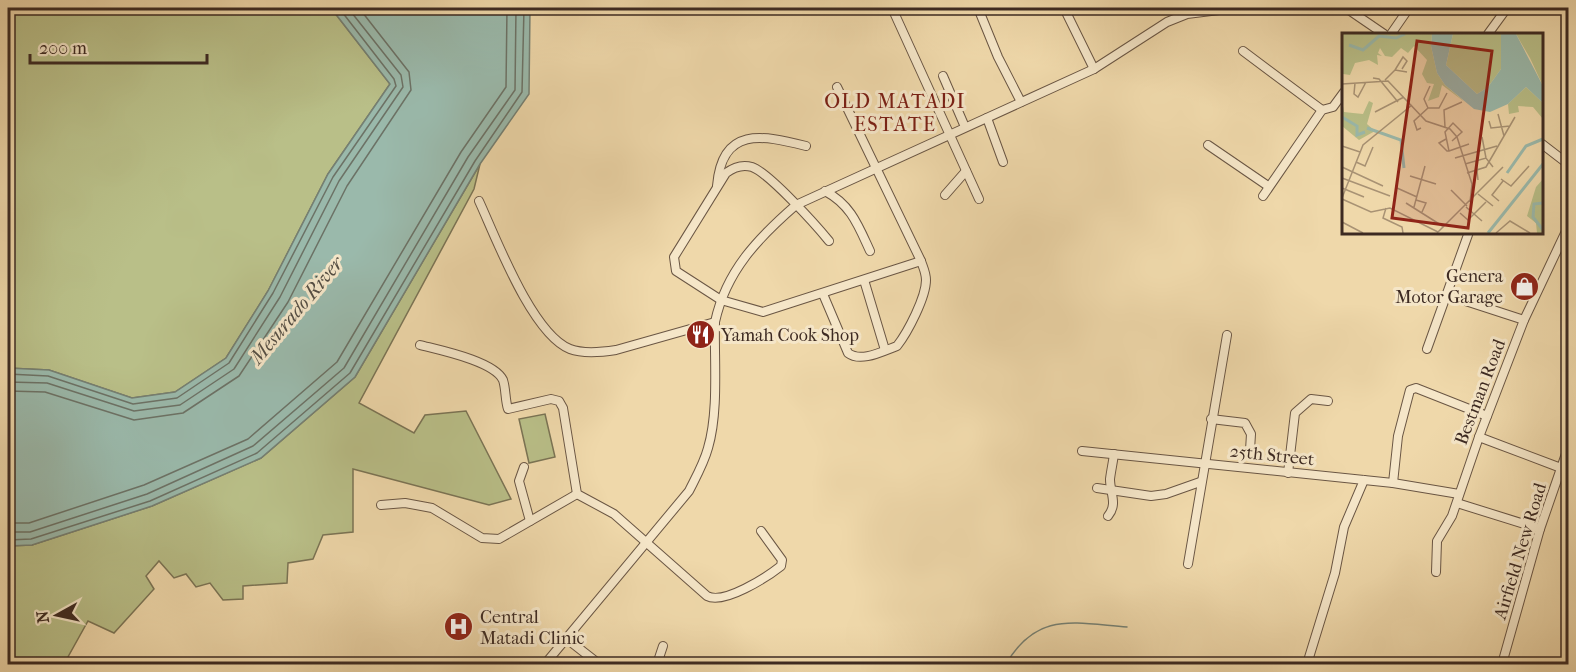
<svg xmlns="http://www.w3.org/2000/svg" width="1576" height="672" viewBox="0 0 1576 672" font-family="'IM FELL French Canon',serif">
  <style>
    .green { fill: #b9bf88; stroke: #7b7455; stroke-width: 1.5 }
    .water { fill: #9ab9ab; stroke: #758074; stroke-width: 1.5 }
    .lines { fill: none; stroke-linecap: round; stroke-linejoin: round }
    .shore { stroke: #6c7266; stroke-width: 1.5 }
    .stream { stroke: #758074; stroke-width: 1.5 }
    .minor-casing { stroke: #6a5644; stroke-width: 10 }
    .minor { stroke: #f5e6c8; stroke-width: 8 }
    .labels { text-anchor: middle; stroke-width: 6; stroke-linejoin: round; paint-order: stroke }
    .poi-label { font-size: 18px; fill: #3d2a22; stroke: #f5e6c8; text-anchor: start }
    .street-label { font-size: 18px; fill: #3d2a22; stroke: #f5e6c8 }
    .neighbourhood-label { font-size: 20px; letter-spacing: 1.5px; fill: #7a1f14; stroke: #f5e6c8 }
    .water-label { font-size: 20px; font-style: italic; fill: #544e44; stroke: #f5e6c8 }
    .inset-river { fill: none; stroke: #9ab9ab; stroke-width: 3 }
    .inset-road { fill: none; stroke: #a89274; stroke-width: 1.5 }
    .view { fill: #8f2418; fill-opacity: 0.15; stroke: #8f2418; stroke-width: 3 }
    .inset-edge { fill: none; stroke: #3d2a22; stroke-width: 3 }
  </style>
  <rect width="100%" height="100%" fill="#efd8aa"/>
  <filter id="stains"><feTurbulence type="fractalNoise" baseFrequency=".00333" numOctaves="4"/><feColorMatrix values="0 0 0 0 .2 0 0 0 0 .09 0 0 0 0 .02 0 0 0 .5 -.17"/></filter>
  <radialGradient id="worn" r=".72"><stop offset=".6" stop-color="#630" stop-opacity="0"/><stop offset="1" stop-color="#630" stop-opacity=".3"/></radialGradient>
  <g class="green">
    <path d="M8 8H331L390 84 328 174 268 291 226 358 175 392 132 398 49 370 8 368Z"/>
    <path d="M480 164 474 189 359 403 414 433 425 415 466 411 511 499 489 505 353 469V532L323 535 313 559 288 563 287 583 243 586V599L223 600 210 583 196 587 186 574 174 578 159 561 146 576 154 589 114 633 88 621 64 664H8V546L32 545 152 506 261 458 355 377Z"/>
    <path d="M545 414 555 457 529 463 519 419Z"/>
  </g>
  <path class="water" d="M331 8H530L529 94 480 164 355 377 261 458 152 506 32 545 8 546V368L49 370 132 398 175 392 226 358 268 291 328 174 390 84Z"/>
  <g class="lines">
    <g class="shore">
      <path d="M8 374 48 376 133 404 177 398 229 363 273 293 333 177 396 86 394 79 339 8"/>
      <path d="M8 382 47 383 134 411 180 405 234 369 280 297 339 181 403 87 401 75 348 8"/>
      <path d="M8 391 45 392 134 420 183 413 239 376 288 302 347 186 411 90 409 72 359 8"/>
      <path d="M8 523H29L144 485 248 439 337 362 461 152 506 87 507 8"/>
      <path d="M8 532H30L147 494 253 446 344 368 468 157 515 90 516 8"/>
      <path d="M8 540 31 539 150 501 257 453 350 373 475 161 522 92 524 8"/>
    </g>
    <g class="stream">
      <path d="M971 664 980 662 986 664"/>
      <path d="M1006 664C1037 611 1074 623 1127 627"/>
    </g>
    <defs>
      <g id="minor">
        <path d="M892 8 979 199"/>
        <path d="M978 8 998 57 1021 102"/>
        <path d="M1064 8 1094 69"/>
        <path d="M1346 8 1384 34"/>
        <path d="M980 11 988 8"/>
        <path d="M1391 34 1409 8"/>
        <path d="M1488 34 1507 8"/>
        <path d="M1243 51 1322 110"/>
        <path d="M943 76 965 127"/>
        <path d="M837 87 921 261"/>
        <path d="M987 118 1003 162"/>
        <path d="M1542 144 1568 164"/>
        <path d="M1208 145 1268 186"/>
        <path d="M717 186C722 126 762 135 806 146"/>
        <path d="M825 191C851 205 858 225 870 251"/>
        <path d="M945 195 966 171"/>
        <path d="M1263 196 1322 110 1333 107 1344 92"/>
        <path d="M479 201C496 238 532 334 570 349 583 354 603 352 616 350L715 322"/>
        <path d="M864 280 885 350"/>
        <path d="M823 294 848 353C861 363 883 351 897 346 908 332 926 297 926 280 926 273 923 267 921 261L763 312 721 300 676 271 674 257 726 173C734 167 742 164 752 167 769 173 816 225 829 241"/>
        <path d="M1447 295 1524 320"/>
        <path d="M420 345C439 350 494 361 503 380 506 389 505 400 508 409L551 399 559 401 563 408 577 494 614 514 707 596C724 605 767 577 781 566L782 560 761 531"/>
        <path d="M1427 349 1469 232"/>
        <path d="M1211 419 1245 423 1251 434 1250 450"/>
        <path d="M1479 437 1561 468"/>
        <path d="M1082 451 1393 483 1459 494"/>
        <path d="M524 467 519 481 530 521"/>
        <path d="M1288 473 1295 413 1311 399 1328 401"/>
        <path d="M1393 483 1398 436 1410 390 1416 388 1487 416"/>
        <path d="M1097 488 1151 496 1166 494 1200 482"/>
        <path d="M1457 503 1540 529"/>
        <path d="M381 505 405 503 432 508 482 538 499 539 577 494"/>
        <path d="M1108 516C1118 504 1110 493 1110 479 1111 471 1113 462 1114 454"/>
        <path d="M1188 564 1227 335"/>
        <path d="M1436 572 1437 541 1452 516 1479 437 1524 320 1568 227"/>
        <path d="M567 639 599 664"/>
        <path d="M545 664 689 491C696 477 704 463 708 448 719 411 714 360 715 322 726 271 758 238 796 205L1094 69 1167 22 1187 14 1235 8"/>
        <path d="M657 664 663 646"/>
        <path d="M1307 664 1335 573 1344 527 1364 480"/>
        <path d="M1502 664 1540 529 1568 448"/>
      </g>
    </defs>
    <use href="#minor" class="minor-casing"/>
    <use href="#minor" class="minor"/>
  </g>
  <defs>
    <symbol id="shop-disc" viewBox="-11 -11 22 22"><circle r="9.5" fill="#8f2418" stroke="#f5e6c8"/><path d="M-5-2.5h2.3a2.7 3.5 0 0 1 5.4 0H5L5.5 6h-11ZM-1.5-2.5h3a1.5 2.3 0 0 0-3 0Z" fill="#fff"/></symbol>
    <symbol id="restaurant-disc" viewBox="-11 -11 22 22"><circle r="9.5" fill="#8f2418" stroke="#f5e6c8"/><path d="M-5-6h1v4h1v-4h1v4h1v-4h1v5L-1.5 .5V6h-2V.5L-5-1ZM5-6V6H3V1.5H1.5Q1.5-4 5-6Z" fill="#fff"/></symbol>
    <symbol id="hospital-disc" viewBox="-11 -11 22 22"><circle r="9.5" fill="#8f2418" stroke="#f5e6c8"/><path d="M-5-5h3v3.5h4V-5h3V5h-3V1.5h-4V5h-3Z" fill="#fff"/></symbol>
  </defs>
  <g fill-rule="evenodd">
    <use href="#shop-disc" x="1508" y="270" width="33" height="33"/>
    <use href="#restaurant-disc" x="684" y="318" width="33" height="33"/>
    <use href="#hospital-disc" x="442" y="610" width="33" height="33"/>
  </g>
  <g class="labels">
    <g class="poi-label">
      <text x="1503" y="282" text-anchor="end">Genera<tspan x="1503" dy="21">Motor Garage</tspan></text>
      <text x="721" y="341">Yamah Cook Shop</text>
      <text x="480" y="623">Central<tspan x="480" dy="21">Matadi Clinic</tspan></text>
    </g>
    <g class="street-label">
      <text transform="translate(1480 392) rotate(-69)" y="6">Bestman Road</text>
      <text transform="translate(1272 455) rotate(6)" y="6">25th Street</text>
      <text transform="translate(1520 551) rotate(-73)" y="6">Airfield New Road</text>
    </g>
    <g class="neighbourhood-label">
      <text x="895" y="108">OLD MATADI<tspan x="895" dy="23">ESTATE</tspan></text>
    </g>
    <g class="water-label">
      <text transform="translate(296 310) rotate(-50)" y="7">Mesurado River</text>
    </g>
  </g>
  <g transform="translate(1342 33)">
    <rect width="201" height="201" fill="#efd8aa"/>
    <path d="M0 1H90L89 13 95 40 103 52 124 70 100 52 97 64 86 68 92 51 85 50 80 41 85 27 72 13 66 20 59 15 50 24 43 23 38 15 36 20 40 23 35 22 36 32 27 27 13 30 8 42 1 41ZM111 1H159V36L146 54 135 61 104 32ZM174 1H201V53L188 25ZM184 54 201 70V86L191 74 176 73 177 79 167 81 166 71ZM0 67 2 79 11 80 21 81 27 68 31 70 25 91 33 98 17 107 0 93ZM201 146V200H195L194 190 185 183 194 154Z" fill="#b9bf88"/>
    <path d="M90 1H111L104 32 135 61 146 54 159 36V1H174L201 53V70L184 54 166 71 148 79 132 76 103 52 95 40 89 13Z" fill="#9ab9ab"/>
    <path class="inset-river" d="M7 12 21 17 37 3 54 5 63 1M0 84 15 93V102L23 99M25 95 59 107 62 135M165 140 184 113 201 106M201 170 192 171 191 184 201 197M146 200 201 131"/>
    <path class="inset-road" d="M53 37 61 24 65 28 60 36M31 45 37 46 56 69M43 47 53 37 65 39M13 50 12 61 16 64 24 49M0 51 46 48 84 88 108 96 115 104 130 151 128 169M86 75 82 66 88 53M33 79 62 64M156 81 162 103M147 88 149 95 168 93M103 94 102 77 120 69M79 95 75 97 72 88 86 75H97L105 60M140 104 144 125M104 106 97 110 105 118H107L103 99 111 90 120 99 110 108M0 113 18 119M107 118 127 111M113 125 155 113M134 128 136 147M14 129 23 133 31 114M123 131 144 125 151 134M0 134 41 153M125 140 144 134 173 84M68 143 94 151M0 145 48 163M159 146 169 153 187 133M0 155 22 164M55 155 75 164M109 157 125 173M136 161 151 173M0 165 21 112 70 72M0 166 29 179 48 175 96 199M74 167 84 170 80 179M157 168 150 162 161 148M64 170 102 194M72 174 83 133M124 174 140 188M44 175 41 185 60 194 61 200M118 180 126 187 144 169M0 189 21 200M95 200 161 134M154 200 168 188 188 200"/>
    <path class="view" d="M75 8 150 18 126 195 50 185Z"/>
    <rect width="201" height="201" class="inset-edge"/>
  </g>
  <rect width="1576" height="672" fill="none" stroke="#efd8aa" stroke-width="30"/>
  <rect x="9" y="9" width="1558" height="654" fill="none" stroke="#3d2a22" stroke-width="3"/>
  <rect x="15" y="15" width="1546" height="642" fill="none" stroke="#3d2a22" stroke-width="1.5"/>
  <g transform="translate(57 615) rotate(262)" stroke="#f5e6c8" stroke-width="4.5" paint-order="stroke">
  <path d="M0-4.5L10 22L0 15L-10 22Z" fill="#3d2a22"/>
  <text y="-9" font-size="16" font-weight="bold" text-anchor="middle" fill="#3d2a22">N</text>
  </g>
  <path d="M30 54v9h177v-9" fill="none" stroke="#3d2a22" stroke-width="3"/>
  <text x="39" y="54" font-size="18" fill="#3d2a22" stroke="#f5e6c8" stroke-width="4.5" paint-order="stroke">200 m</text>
  <rect width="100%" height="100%" filter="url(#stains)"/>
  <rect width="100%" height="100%" fill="url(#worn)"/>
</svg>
